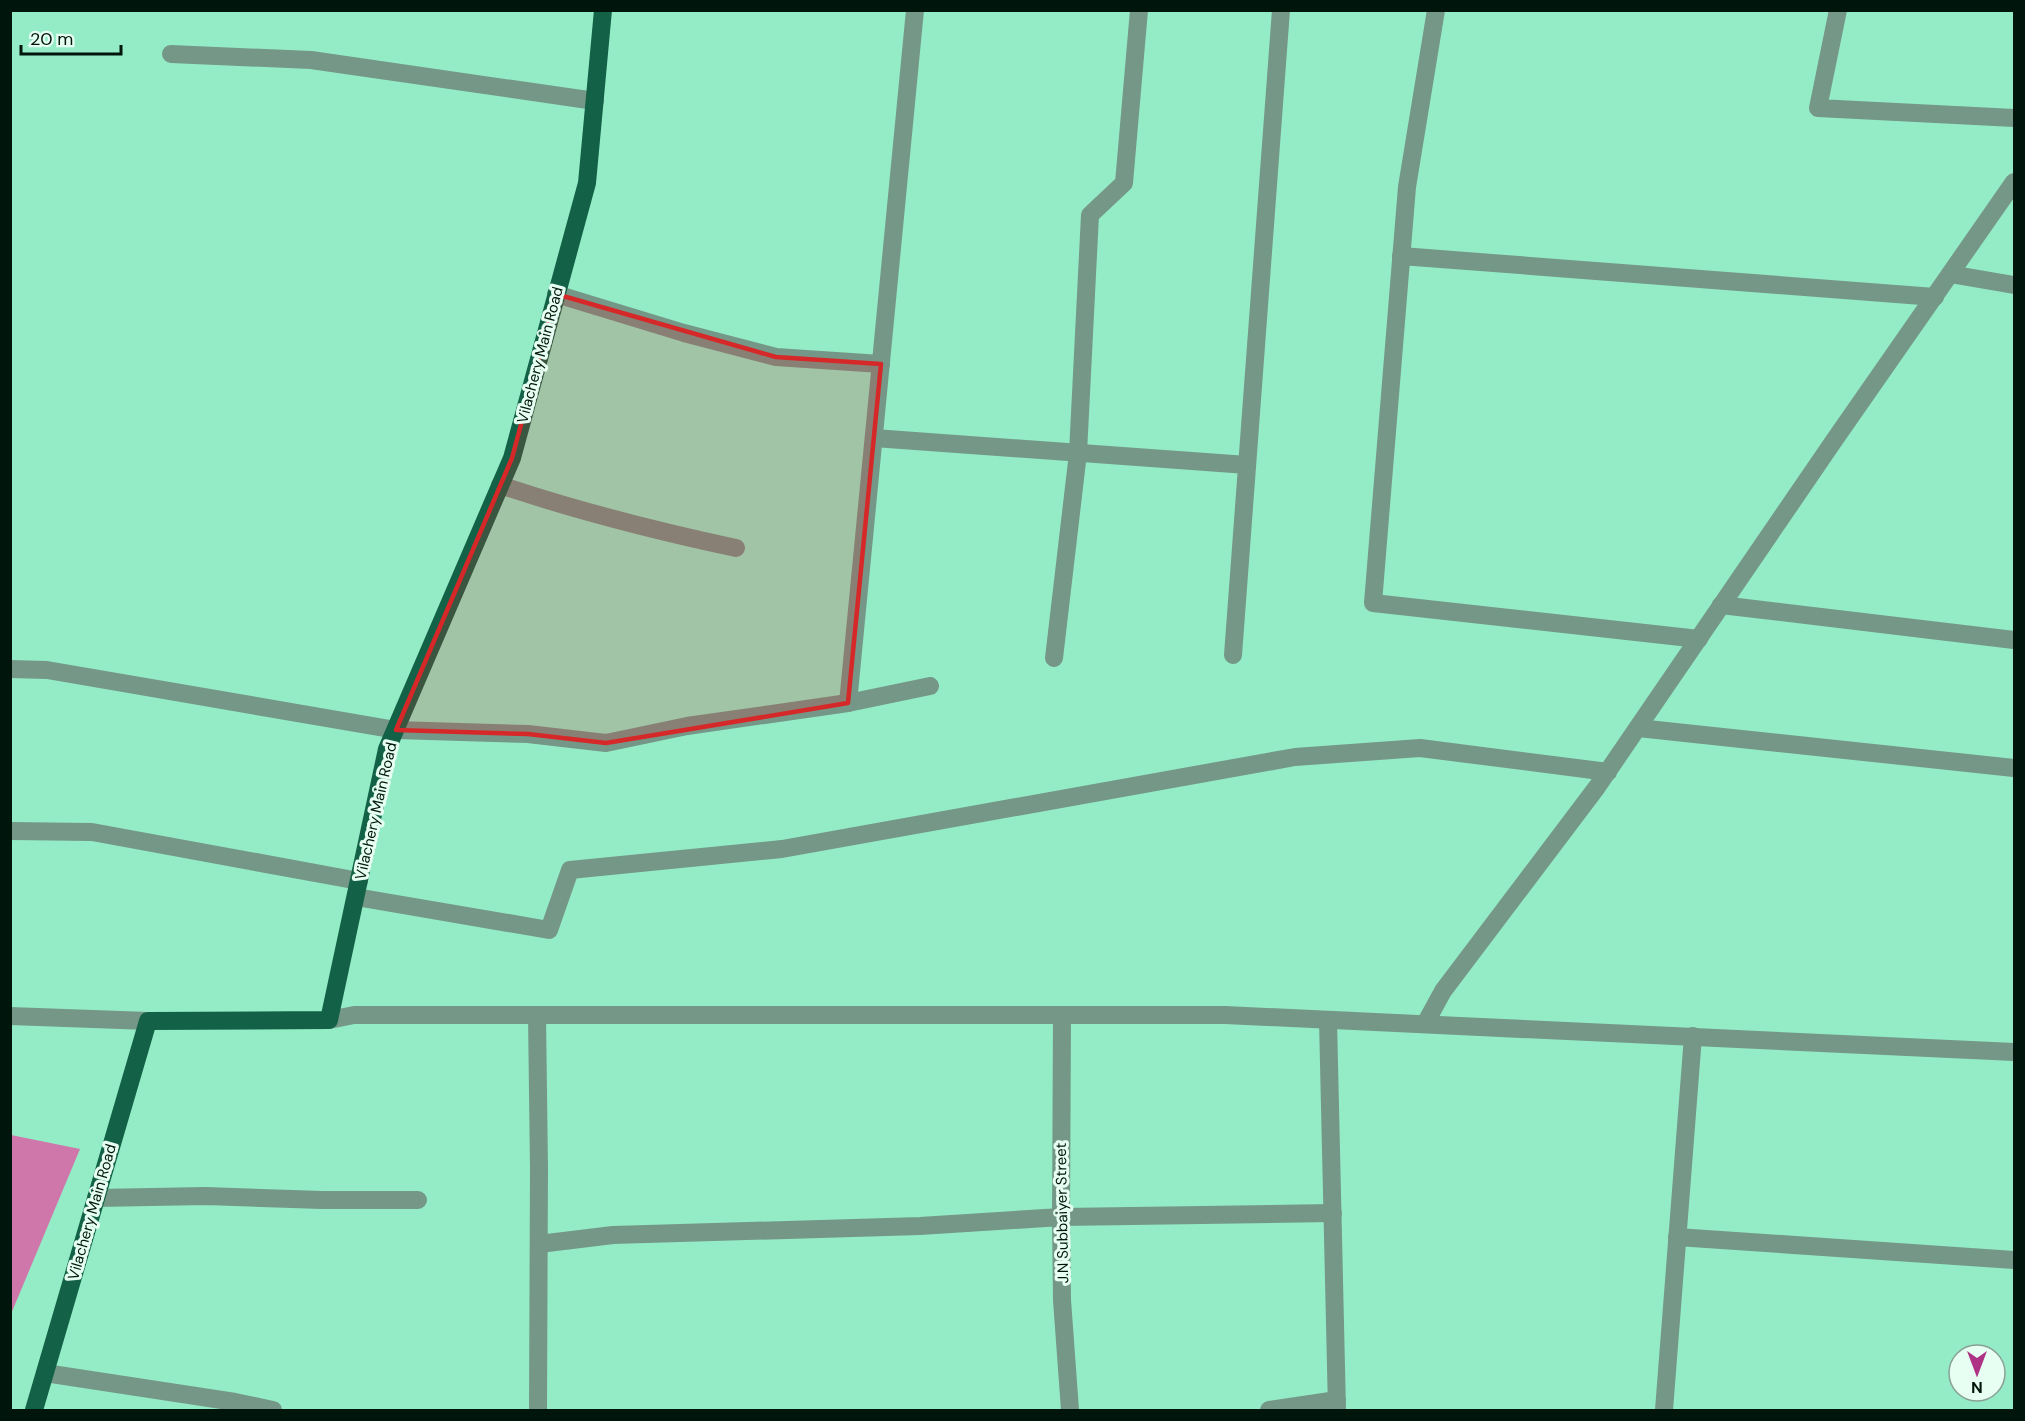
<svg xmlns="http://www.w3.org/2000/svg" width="2025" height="1421" viewBox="0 0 2025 1421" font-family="'DM Sans',sans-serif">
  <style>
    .water { fill: #cf76ab }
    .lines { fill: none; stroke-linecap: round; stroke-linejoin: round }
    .minor { stroke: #759787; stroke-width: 18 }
    .major { stroke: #136247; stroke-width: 18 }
    .marked { fill: #d62828; fill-opacity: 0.2; stroke: #d62828; stroke-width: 4.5; stroke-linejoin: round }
    .labels { text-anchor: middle; stroke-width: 6; stroke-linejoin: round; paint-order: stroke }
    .street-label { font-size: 15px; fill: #00150b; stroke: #e6fff2 }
  </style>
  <rect width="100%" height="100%" fill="#94ecc6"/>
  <path class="water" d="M11 1135 80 1149 11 1314 10 1135Z"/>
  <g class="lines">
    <g class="minor">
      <path d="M1436 10 1407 187 1373 603 1699 639"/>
      <path d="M1838 10 1818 108 2014 118"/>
      <path d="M171 54 311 60 595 101"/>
      <path d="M1401 256 1935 297"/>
      <path d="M1950 274 2014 285"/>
      <path d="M556 294 684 333 776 357 881 364"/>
      <path d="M874 438 1247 465"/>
      <path d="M500 485C578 511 656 531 736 548"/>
      <path d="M1721 605 2014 640"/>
      <path d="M1233 655 1281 10"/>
      <path d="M1054 658 1078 453 1090 215 1124 183 1139 10"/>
      <path d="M10 669 47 670 396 730 528 734 606 743 687 726 848 703 930 686"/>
      <path d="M848 703 915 10"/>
      <path d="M1638 728 2014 768"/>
      <path d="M10 831 92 832 359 881"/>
      <path d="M356 897 549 930 570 870 782 849 1295 757 1420 748 1608 772"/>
      <path d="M537 1015 539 1169 538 1410"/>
      <path d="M1062 1015 1061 1217 1062 1300 1070 1410"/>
      <path d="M10 1016 148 1021"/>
      <path d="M329 1020 354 1015H1225L2014 1052"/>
      <path d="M1328 1020 1337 1410"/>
      <path d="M1425 1024 1443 991 1597 787 1833 442 2014 182"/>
      <path d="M96 1198 206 1196 322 1200H418"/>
      <path d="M1677 1237 2014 1260"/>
      <path d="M539 1244 613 1235 920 1226 1061 1217 1333 1213"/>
      <path d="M45 1373 235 1402 273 1410"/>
      <path d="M1269 1410 1337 1400"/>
      <path d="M1664 1410 1693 1036"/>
    </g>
    <path class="major" d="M34 1410 148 1021 329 1020 387 749 512 458 587 183 603 10"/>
  </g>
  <path class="marked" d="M556 294 776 357 881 364 848 703 606 743 528 734 396 730 512 458Z"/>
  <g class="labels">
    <g class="street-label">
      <text transform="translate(540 355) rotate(-75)" y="5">Vilachery Main Road</text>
      <text transform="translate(376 811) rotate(-77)" y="5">Vilachery Main Road</text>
      <text transform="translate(92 1212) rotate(-74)" y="5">Vilachery Main Road</text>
      <text transform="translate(1062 1213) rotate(-91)" y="5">J.N Subbaiyer Street</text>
    </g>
  </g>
  <rect width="2025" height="1421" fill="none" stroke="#00150b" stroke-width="24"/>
  <g transform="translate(1977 1373) rotate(180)"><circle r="28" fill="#e6fff2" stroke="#8aa196" stroke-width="1.5"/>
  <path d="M0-4.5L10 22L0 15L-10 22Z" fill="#ae3384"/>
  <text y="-9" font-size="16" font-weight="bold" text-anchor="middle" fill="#00150b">N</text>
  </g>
  <path d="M21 45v9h100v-9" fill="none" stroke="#00150b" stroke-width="3"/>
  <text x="30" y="45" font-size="18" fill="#00150b" stroke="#e6fff2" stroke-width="4.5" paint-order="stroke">20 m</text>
</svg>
